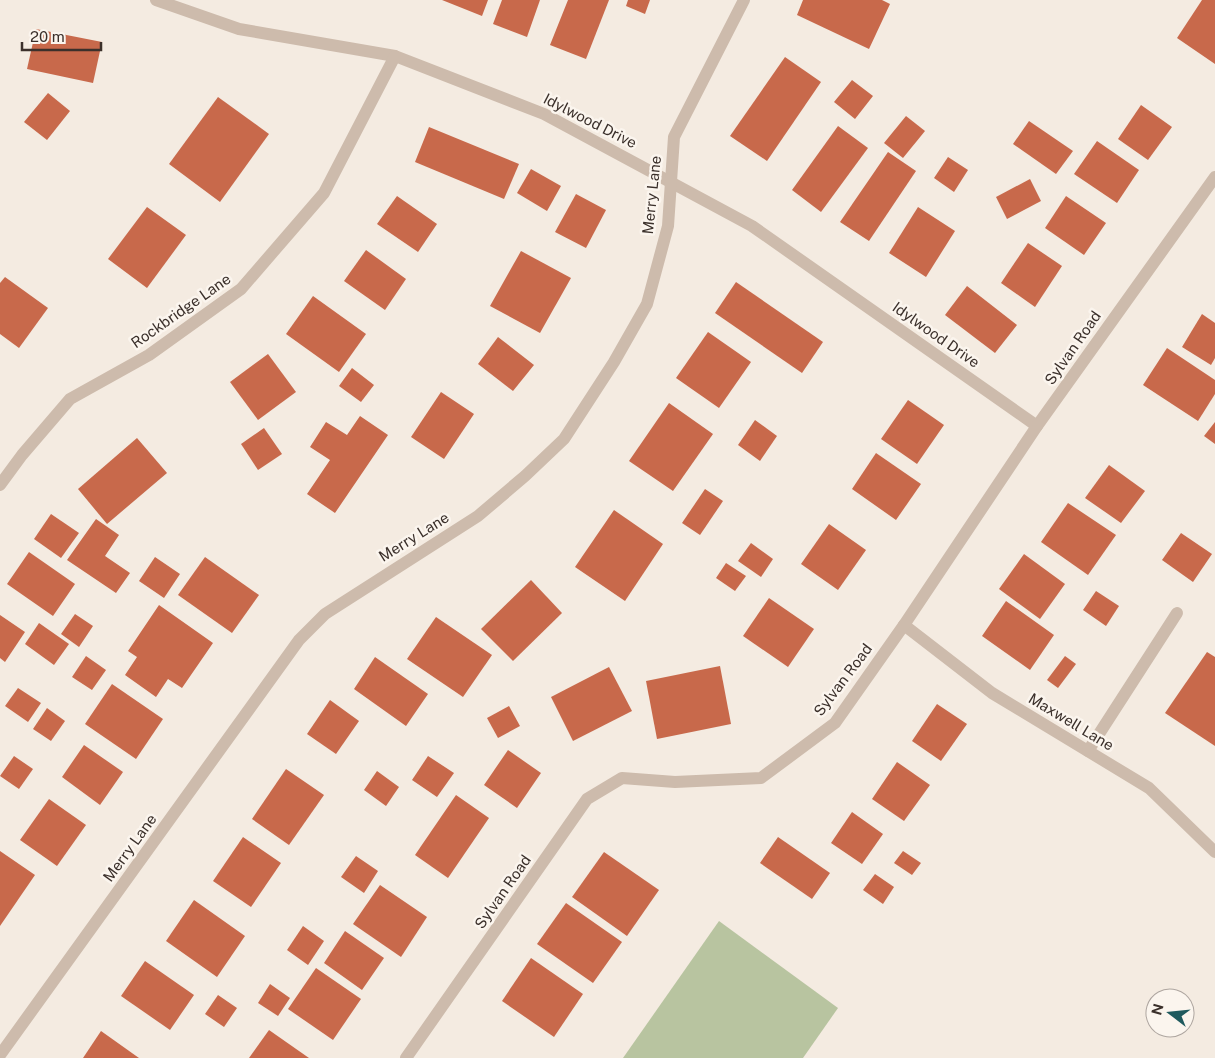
<svg xmlns="http://www.w3.org/2000/svg" width="1215" height="1058" viewBox="0 0 1215 1058" font-family="'Public Sans',sans-serif">
  <style>
    .green { fill: #b8c4a0 }
    .building { fill: #c8694b }
    .lines { fill: none; stroke-linecap: round; stroke-linejoin: round }
    .minor { stroke: #cdbbac; stroke-width: 12 }
    .labels { text-anchor: middle; stroke-width: 5; stroke-linejoin: round; paint-order: stroke }
    .street-label { font-size: 15px; fill: #3b302b; stroke: #fbf5ee }
  </style>
  <rect width="100%" height="100%" fill="#f4ebe1"/>
  <path class="green" d="M719 921 838 1008 803 1058H623Z"/>
  <g class="building">
    <path d="M442 0H488L482 16Z"/>
    <path d="M502 0H540L527 37 493 24Z"/>
    <path d="M568 0H609L586 59 550 45Z"/>
    <path d="M628 0H650L645 14 626 6Z"/>
    <path d="M803 0H882L890 4 869 49 797 15Z"/>
    <path d="M1202 0H1215V64L1177 38Z"/>
    <path d="M36 29 102 42 93 83 27 69Z"/>
    <path d="M785 57 821 82 767 161 730 136Z"/>
    <path d="M852 80 873 96 855 119 834 102Z"/>
    <path d="M48 93 70 111 47 140 24 122Z"/>
    <path d="M218 97 269 134 220 202 169 164Z"/>
    <path d="M1141 105 1172 127 1148 160 1118 139Z"/>
    <path d="M906 116 925 131 903 158 884 143Z"/>
    <path d="M1029 121 1073 151 1056 174 1013 144Z"/>
    <path d="M838 126 868 148 821 212 792 190Z"/>
    <path d="M429 127 519 164 504 199 415 162Z"/>
    <path d="M1097 141 1139 170 1117 203 1074 174Z"/>
    <path d="M888 152 916 171 869 241 840 222Z"/>
    <path d="M948 157 968 170 954 192 934 178Z"/>
    <path d="M531 169 561 186 547 211 517 193Z"/>
    <path d="M1030 179 1041 201 1007 219 996 197Z"/>
    <path d="M576 194 606 210 586 248 555 232Z"/>
    <path d="M397 196 437 224 418 252 377 224Z"/>
    <path d="M1066 196 1106 223 1084 255 1045 228Z"/>
    <path d="M147 207 186 235 147 288 108 259Z"/>
    <path d="M918 207 955 231 926 277 889 253Z"/>
    <path d="M1028 243 1062 266 1035 307 1001 283Z"/>
    <path d="M366 250 406 279 385 310 344 281Z"/>
    <path d="M521 251 571 278 540 333 490 306Z"/>
    <path d="M5 277 48 308 19 348 0 334V283Z"/>
    <path d="M736 282 823 342 802 373 715 313Z"/>
    <path d="M967 286 1017 325 995 353 945 315Z"/>
    <path d="M313 296 366 334 339 372 286 334Z"/>
    <path d="M1202 314 1215 323V358L1211 365 1182 347Z"/>
    <path d="M708 332 751 362 719 408 676 378Z"/>
    <path d="M498 337 534 365 513 391 478 364Z"/>
    <path d="M1167 348 1215 380V394L1198 421 1143 385Z"/>
    <path d="M268 354 296 392 258 420 230 382Z"/>
    <path d="M352 368 374 385 361 402 339 386Z"/>
    <path d="M441 392 474 414 444 459 411 437Z"/>
    <path d="M908 400 944 425 917 464 881 439Z"/>
    <path d="M669 403 713 434 673 491 629 461Z"/>
    <path d="M360 416 388 435 335 513 307 494 330 460 310 447 326 422 347 435Z"/>
    <path d="M755 420 777 436 760 461 738 445Z"/>
    <path d="M1215 422V444L1204 436Z"/>
    <path d="M264 428 282 454 258 470 241 444Z"/>
    <path d="M137 438 167 473 107 524 78 489Z"/>
    <path d="M876 453 921 484 896 520 852 489Z"/>
    <path d="M1109 465 1145 491 1121 523 1085 498Z"/>
    <path d="M705 489 723 501 700 535 682 523Z"/>
    <path d="M1068 503 1116 535 1088 575 1041 542Z"/>
    <path d="M614 510 663 544 625 601 575 567Z"/>
    <path d="M51 514 79 533 61 558 34 539Z"/>
    <path d="M96 519 119 535 105 556 130 573 116 593 67 560Z"/>
    <path d="M829 524 866 550 838 590 801 564Z"/>
    <path d="M1181 533 1212 554 1193 582 1162 560Z"/>
    <path d="M751 543 773 559 761 577 738 561Z"/>
    <path d="M29 552 75 584 53 616 7 584Z"/>
    <path d="M1024 554 1065 584 1040 619 999 589Z"/>
    <path d="M155 557 180 574 164 598 139 581Z"/>
    <path d="M205 557 259 595 232 633 178 595Z"/>
    <path d="M726 563 746 576 735 591 716 578Z"/>
    <path d="M531 580 562 613 513 661 481 629Z"/>
    <path d="M1096 591 1119 606 1106 626 1083 610Z"/>
    <path d="M769 598 814 629 788 667 743 636Z"/>
    <path d="M1006 601 1054 635 1030 670 982 636Z"/>
    <path d="M159 605 213 643 182 688 168 679 156 697 125 675 137 657 128 651Z"/>
    <path d="M75 614 93 626 79 647 61 634Z"/>
    <path d="M0 615 25 632 5 662 0 658Z"/>
    <path d="M436 617 492 655 463 697 407 659Z"/>
    <path d="M39 623 69 644 54 665 25 644Z"/>
    <path d="M1207 652 1215 657V746L1165 713Z"/>
    <path d="M86 656 106 670 92 690 72 677Z"/>
    <path d="M1065 656 1076 664 1058 688 1047 680Z"/>
    <path d="M375 657 428 694 406 726 354 689Z"/>
    <path d="M720 666 731 724 657 739 646 681Z"/>
    <path d="M609 667 632 711 573 741 551 697Z"/>
    <path d="M112 684 163 719 136 759 85 724Z"/>
    <path d="M18 688 41 703 28 722 5 706Z"/>
    <path d="M330 700 359 721 336 754 307 734Z"/>
    <path d="M937 704 967 724 941 761 912 741Z"/>
    <path d="M509 706 520 726 498 738 487 718Z"/>
    <path d="M47 708 65 721 51 741 33 729Z"/>
    <path d="M84 745 123 772 100 805 62 777Z"/>
    <path d="M508 750 541 773 517 808 484 785Z"/>
    <path d="M14 756 33 769 19 789 0 776Z"/>
    <path d="M428 756 454 773 437 797 412 780Z"/>
    <path d="M897 762 930 785 904 821 872 799Z"/>
    <path d="M286 769 324 795 289 845 252 819Z"/>
    <path d="M377 771 399 787 386 806 364 790Z"/>
    <path d="M456 795 489 818 448 878 415 855Z"/>
    <path d="M49 799 86 825 57 866 20 840Z"/>
    <path d="M852 812 883 834 862 864 831 843Z"/>
    <path d="M243 837 281 863 251 907 213 881Z"/>
    <path d="M778 837 830 873 812 899 760 863Z"/>
    <path d="M0 851 35 875 0 926Z"/>
    <path d="M903 851 921 863 912 875 894 863Z"/>
    <path d="M604 852 659 890 627 936 572 897Z"/>
    <path d="M356 856 378 871 364 893 341 877Z"/>
    <path d="M875 874 894 887 883 904 863 890Z"/>
    <path d="M380 885 427 917 401 957 353 924Z"/>
    <path d="M194 900 245 936 217 977 166 941Z"/>
    <path d="M566 903 622 942 593 983 537 944Z"/>
    <path d="M303 926 324 941 308 965 287 950Z"/>
    <path d="M345 931 384 958 362 990 324 963Z"/>
    <path d="M531 958 583 994 554 1037 502 1001Z"/>
    <path d="M145 961 194 995 170 1030 121 996Z"/>
    <path d="M316 968 361 999 333 1040 288 1009Z"/>
    <path d="M270 984 290 998 278 1016 258 1003Z"/>
    <path d="M218 995 237 1008 224 1027 205 1014Z"/>
    <path d="M269 1030 309 1058H249Z"/>
    <path d="M101 1031 139 1058H83Z"/>
  </g>
  <g class="lines">
    <g class="minor">
      <path d="M156 0 239 29 395 56 544 114 752 226 1037 426"/>
      <path d="M0 485 22 455 70 399 149 355 241 289 324 193 395 56"/>
      <path d="M904 625 992 693 1149 788 1215 852"/>
      <path d="M1088 751 1177 613"/>
      <path d="M0 1055 299 640 325 614 478 516 525 476 564 439 614 362 647 304 668 226 674 137 744 0"/>
      <path d="M406 1058 587 799 622 778 675 782 761 778 835 723 904 625 1037 426 1215 177"/>
    </g>
  </g>
  <g class="labels">
    <g class="street-label">
      <text transform="translate(590 121) rotate(27)" y="5">Idylwood Drive</text>
      <text transform="translate(652 195) rotate(-84)" y="5">Merry Lane</text>
      <text transform="translate(181 311) rotate(-35)" y="5">Rockbridge Lane</text>
      <text transform="translate(936 335) rotate(35)" y="5">Idylwood Drive</text>
      <text transform="translate(1073 348) rotate(-55)" y="5">Sylvan Road</text>
      <text transform="translate(414 537) rotate(-32)" y="5">Merry Lane</text>
      <text transform="translate(843 680) rotate(-53)" y="5">Sylvan Road</text>
      <text transform="translate(1071 722) rotate(31)" y="5">Maxwell Lane</text>
      <text transform="translate(130 848) rotate(-54)" y="5">Merry Lane</text>
      <text transform="translate(503 892) rotate(-55)" y="5">Sylvan Road</text>
    </g>
  </g>
  <g transform="translate(1170 1013) rotate(286)"><circle r="24" fill="#fbf5ee" stroke="#aea6a0"/>
  <path d="M0-4L9 19L0 12L-9 19Z" fill="#1f5a5e"/>
  <text y="-8" font-size="14" font-weight="bold" text-anchor="middle" fill="#3b302b">N</text>
  </g>
  <path d="M22 42v8h79v-8" fill="none" stroke="#3b302b" stroke-width="2.5"/>
  <text x="30" y="42" font-size="15" fill="#3b302b" stroke="#fbf5ee" stroke-width="4" paint-order="stroke">20 m</text>
</svg>
